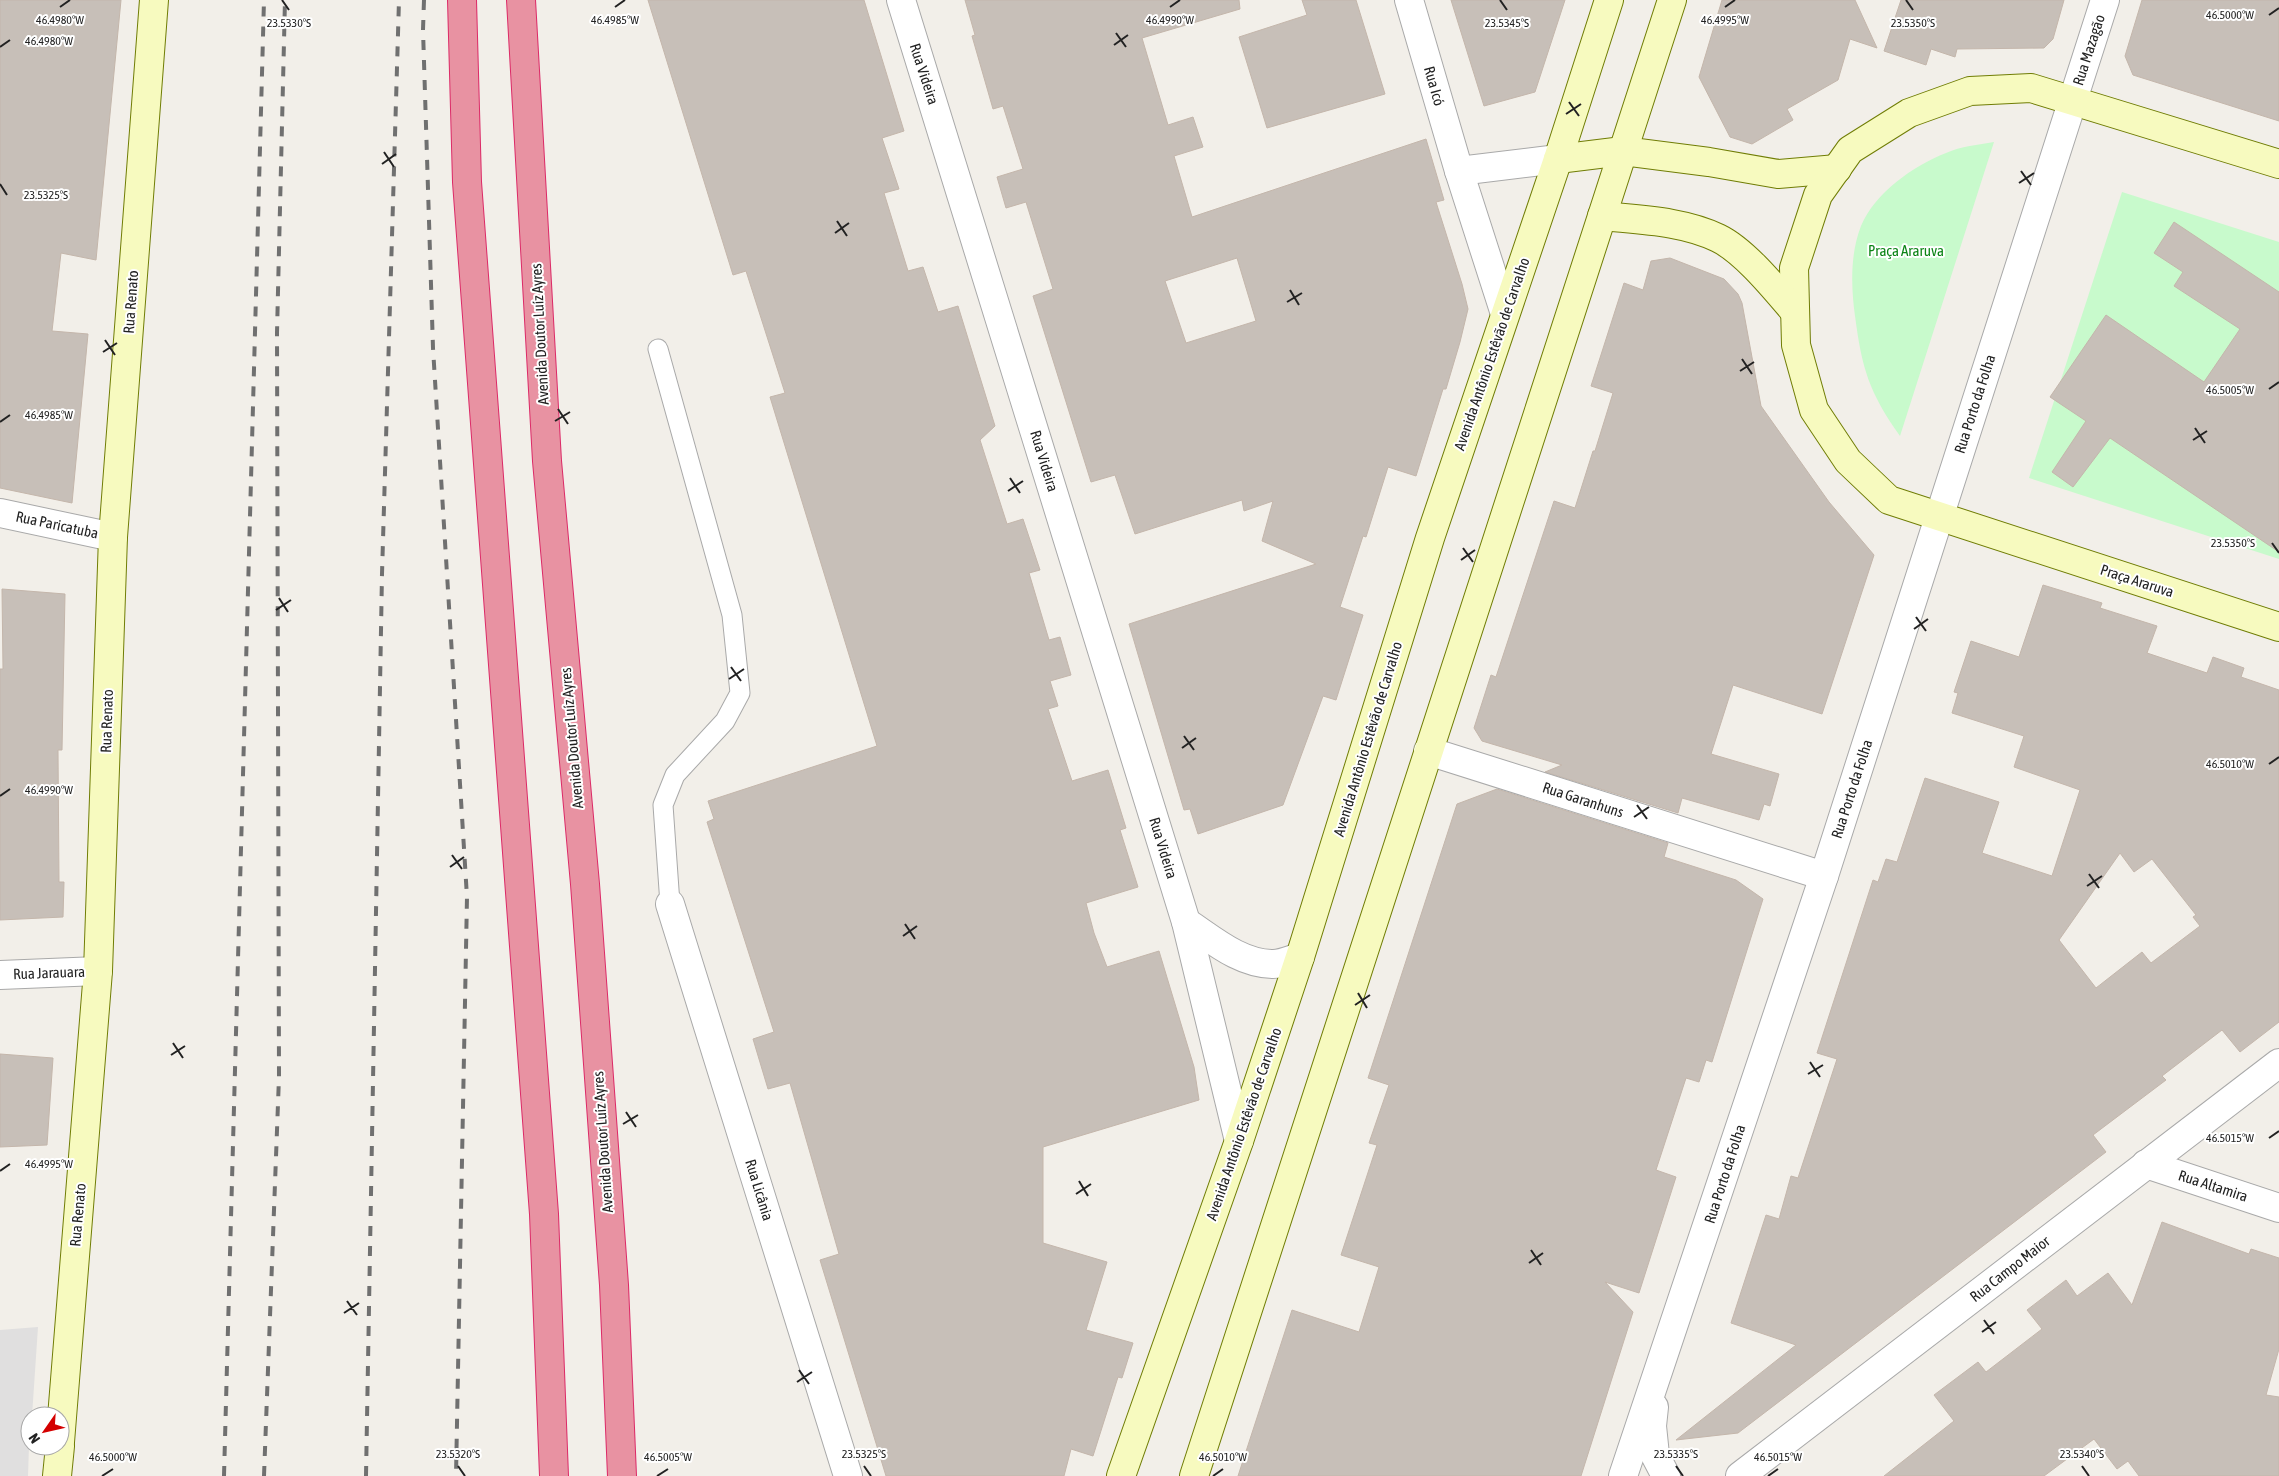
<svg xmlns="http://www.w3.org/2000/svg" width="2279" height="1476" viewBox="0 0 2279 1476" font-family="'Asap Condensed',sans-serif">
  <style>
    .residential { fill: #e0dfdf }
    .park { fill: #c8facc }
    .building { fill: #c7bfb8; stroke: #c4b6ab; fill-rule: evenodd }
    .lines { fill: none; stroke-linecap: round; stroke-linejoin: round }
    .lane-casing { stroke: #a9a9a9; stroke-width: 21 }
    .street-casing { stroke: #a9a9a9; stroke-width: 30 }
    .secondary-casing { stroke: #707d05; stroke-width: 30 }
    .highway-casing { stroke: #dc2a67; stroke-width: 30 }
    .lane { stroke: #fff; stroke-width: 19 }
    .street { stroke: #fff; stroke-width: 28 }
    .secondary { stroke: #f7fabf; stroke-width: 28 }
    .highway { stroke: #e892a2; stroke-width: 28 }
    .rail { stroke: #707070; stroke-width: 4; stroke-dasharray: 10 10; stroke-linecap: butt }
    .ticks { fill: none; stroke: #222; stroke-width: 2 }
    .labels { text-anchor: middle; stroke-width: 4; stroke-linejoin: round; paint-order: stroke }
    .street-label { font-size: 15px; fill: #222; stroke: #fff }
    .park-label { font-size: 15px; fill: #0c8416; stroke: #fff }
    .ticks-label { font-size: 12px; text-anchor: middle; fill: #222; stroke: #fff; stroke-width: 4; stroke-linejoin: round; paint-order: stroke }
  </style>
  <rect width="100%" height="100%" fill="#f2efe9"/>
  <path class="residential" d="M38 1327 32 1416H30L28 1476H0V1330Z"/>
  <g class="park">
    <path d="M1994 142 1900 436C1869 392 1862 369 1855 316 1851 287 1850 254 1861 226 1875 193 1913 166 1946 153 1961 146 1978 145 1994 142Z"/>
    <path d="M2122 192 2279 242V559L2029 478Z"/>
  </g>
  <g class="building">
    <path d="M0 0H121L96 260 61 253 52 331 88 334 72 503 0 488Z"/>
    <path d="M648 0H864L904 131 882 138 899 189 884 193 908 271 923 267 938 312 958 306 995 426 980 440 1007 524 1023 519 1040 570 1029 573 1049 640 1060 637 1071 675 1050 681 1058 706 1048 709 1072 781 1108 770 1126 828 1120 830 1138 887 1086 903 1094 933 1107 967 1159 951 1194 1067 1199 1100 1043 1147V1243L1107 1262 1086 1330 1133 1343 1122 1378 1118 1377 1093 1456 1071 1449 1064 1476H886L820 1260 839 1254 790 1083 768 1089 753 1039 774 1032 707 822 714 819 708 801 877 746 770 397 785 393 746 271 733 275Z"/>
    <path d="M965 0H1239L1240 9 1142 38 1168 125 1193 117 1203 147 1174 156 1192 217 1426 139 1444 200 1436 202 1462 284 1468 309 1460 342 1446 389H1443L1416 476 1388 467 1366 537 1363 536 1340 607 1363 615 1336 700 1323 696 1283 805 1198 834 1190 809 1184 810 1129 624 1316 564 1262 541 1273 501 1244 511 1242 500 1135 534 1115 475 1091 482 1033 296 1053 289 1026 202 1006 208 997 177 1023 169 1003 106 993 109 972 36 975 35ZM1237 258 1256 321 1186 343 1165 281Z"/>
    <path d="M1302 0H1356L1385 94 1267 128 1239 37 1307 15Z"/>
    <path d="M1451 0H1565L1535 92 1484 106Z"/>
    <path d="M1722 0H1855L1877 48 1850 39 1838 80 1787 109 1793 120 1752 144 1730 137 1699 77Z"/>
    <path d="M1901 0H2064L2053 39 2044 48 1957 49 1955 57 1931 49 1926 65 1884 51Z"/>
    <path d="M2142 0H2279V121L2133 75 2125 56Z"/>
    <path d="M2174 222 2279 292V552L2110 438 2073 487 2052 472 2086 421 2050 397 2106 315 2204 382 2240 329 2174 286 2183 272 2154 253Z"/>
    <path d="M1670 258 1724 279 1738 294 1742 303 1761 406 1829 502 1874 555 1822 714 1733 685 1711 754 1779 774 1770 806 1764 804 1759 820 1682 798 1678 813 1545 772 1562 765 1482 741 1474 728 1491 675 1496 677 1554 501 1575 508 1593 451H1595L1613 393 1591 386 1624 283 1643 290 1651 261Z"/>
    <path d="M2043 585 2102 603 2100 608 2157 626 2147 653 2207 673 2213 657 2244 668 2241 677 2279 690V1022L2240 1052 2222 1030 2162 1076 2166 1080 2093 1135 2106 1152 1738 1433 1676 1440 1796 1345 1731 1323 1766 1215 1779 1219 1791 1176 1798 1178 1837 1059 1817 1053 1873 880 1878 882 1886 859 1897 862 1925 778 1999 802 1982 853 2052 876 2080 790 2014 767 2024 736 1952 713 1958 693 1954 692 1971 641 2019 657ZM2120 853 2134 872 2152 859 2196 915 2193 917 2200 926 2151 963 2142 952 2096 988 2059 940Z"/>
    <path d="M2 589 65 594 62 750H58L59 882H64L63 917 0 920V669H3Z"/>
    <path d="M1497 789 1668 843 1664 857 1736 880 1763 899 1712 1062 1706 1060 1699 1082 1686 1078 1656 1170 1676 1177 1639 1293 1605 1282 1633 1312 1581 1476H1238L1292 1310 1359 1332 1379 1267 1341 1255 1377 1145 1369 1143 1389 1085 1368 1078 1457 804Z"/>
    <path d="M0 1054 53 1058 47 1145 0 1147Z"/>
    <path d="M2162 1222 2249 1254 2251 1249 2279 1258V1349L2266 1395 2279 1397V1476H2139L2128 1461 2117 1469 2094 1439 2044 1476H1884L1954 1421 1934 1395 1978 1362 1986 1372 2042 1329 2027 1310 2066 1280 2077 1296 2108 1273 2132 1305Z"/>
  </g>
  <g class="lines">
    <defs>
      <path id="lane" d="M658 349 732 615 740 693 725 721 675 775 663 805 670 904"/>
      <g id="street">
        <path d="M901 0 1186 922 1239 1141"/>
        <path d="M1409 0 1459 171 1505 314"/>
        <path d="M1459 171 1558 159"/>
        <path d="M0 513 113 537"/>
        <path d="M1428 751 1824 876"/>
        <path d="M670 904 848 1476"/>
        <path d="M1186 922C1212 939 1240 964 1273 964 1282 964 1292 959 1300 957"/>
        <path d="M0 975 98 971"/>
        <path d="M2146 1164 2279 1208"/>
        <path d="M1654 1407 1652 1426 1655 1455 1666 1476"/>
        <path d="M1623 1476 1824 876 2105 0"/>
        <path d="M1740 1476 2279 1063"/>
      </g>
      <g id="secondary">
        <path d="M1558 159 1623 151 1709 162 1778 174 1837 169"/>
        <path d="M2279 164 2031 88 1970 91 1909 113 1850 150 1818 195 1794 268 1796 345 1814 410 1848 461 1889 500 2279 627"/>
        <path d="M1602 216C1641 220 1683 221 1718 238 1745 251 1776 290 1795 312"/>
        <path d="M60 1442 98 971 113 537 154 0"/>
        <path d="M57 1476 60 1446"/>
        <path d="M1121 1476 1239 1141 1300 957 1430 538 1558 159 1609 0"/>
        <path d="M1194 1476 1672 0"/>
      </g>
      <g id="highway">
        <path d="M462 0 467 182 544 1214 554 1476"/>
        <path d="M521 0 547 461 585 884 614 1285 622 1476"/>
      </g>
    </defs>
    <use href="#lane" class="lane-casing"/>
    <use href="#street" class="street-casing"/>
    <use href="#secondary" class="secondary-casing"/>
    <use href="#highway" class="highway-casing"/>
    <use href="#lane" class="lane"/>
    <use href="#street" class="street"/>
    <use href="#secondary" class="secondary"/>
    <use href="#highway" class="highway"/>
    <g class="rail">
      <path d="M424 0 423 30 433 348 467 897 456 1476"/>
      <path d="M224 1476 264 0"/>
      <path d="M264 1476 279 1077 277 333 285 0"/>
      <path d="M366 1476 382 574 399 0"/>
    </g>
  </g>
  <path class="ticks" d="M282 0 289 10M1500 0 1507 10M1906 0 1913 10M60 7 70 0M615 7 625 0M1170 7 1180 0M1725 7 1735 0M2269 15 2279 8M1116 33 1126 47M1114 45 1128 35M0 47 10 40M1569 102 1579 116M1566 114 1581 104M384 152 394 167M382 164 396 154M2021 171 2031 185M2019 183 2034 173M0 184 7 195M837 221 847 236M835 233 849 223M1290 290 1299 305M1287 302 1302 293M105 340 115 355M103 352 117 343M1742 359 1752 374M1740 371 1754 362M2269 389 2279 382M558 409 568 424M555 421 570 412M0 422 10 415M2195 428 2205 443M2193 440 2207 431M1010 478 1020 493M1008 491 1023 481M2272 543 2279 553M1463 548 1473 562M1461 560 1475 550M279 598 288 612M276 610 291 600M1916 617 1926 631M1914 629 1928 619M731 667 741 681M729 679 744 669M1184 736 1194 750M1182 748 1196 738M2269 764 2279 757M0 796 10 789M1637 805 1647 819M1634 817 1649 807M452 855 462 869M450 867 464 857M2089 874 2099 888M2087 886 2102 876M905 924 915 939M903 936 917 926M1358 993 1367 1008M1355 1005 1370 995M173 1043 183 1058M171 1055 185 1046M1810 1062 1820 1077M1808 1074 1823 1065M626 1112 636 1127M623 1124 638 1115M2269 1138 2279 1131M0 1171 10 1164M1079 1181 1088 1196M1076 1194 1091 1184M1531 1250 1541 1265M1529 1263 1543 1253M347 1301 357 1315M344 1313 359 1303M1984 1320 1994 1334M1982 1332 1996 1322M799 1370 809 1384M797 1382 812 1372M458 1466 465 1476M864 1466 871 1476M1676 1466 1683 1476M2082 1466 2089 1476M102 1476 113 1469M657 1476 668 1469M1213 1476 1223 1469M1768 1476 1778 1469"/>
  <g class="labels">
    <g class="street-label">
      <text transform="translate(2089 50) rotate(-72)" y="5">Rua Mazagão</text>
      <text transform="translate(924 74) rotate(72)" y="5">Rua Videira</text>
      <text transform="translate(1434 86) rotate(74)" y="5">Rua Icó</text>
      <text transform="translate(131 302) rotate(-86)" y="5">Rua Renato</text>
      <text transform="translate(540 334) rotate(-93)" y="5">Avenida Doutor Luíz Ayres</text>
      <text transform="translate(1492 354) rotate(-71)" y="5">Avenida Antônio Estêvão de Carvalho</text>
      <text transform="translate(1975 404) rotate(-72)" y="5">Rua Porto da Folha</text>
      <text transform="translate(1044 461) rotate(73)" y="5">Rua Videira</text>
      <text transform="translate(57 525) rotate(12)" y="5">Rua Paricatuba</text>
      <text transform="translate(2137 581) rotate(18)" y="5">Praça Araruva</text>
      <text transform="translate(107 721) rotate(-88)" y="5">Rua Renato</text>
      <text transform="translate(572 738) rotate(-95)" y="5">Avenida Doutor Luíz Ayres</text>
      <text transform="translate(1368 739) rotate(-73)" y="5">Avenida Antônio Estêvão de Carvalho</text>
      <text transform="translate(1852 789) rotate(-72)" y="5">Rua Porto da Folha</text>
      <text transform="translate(1583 800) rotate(18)" y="5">Rua Garanhuns</text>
      <text transform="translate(1163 848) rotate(73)" y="5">Rua Videira</text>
      <text transform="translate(49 973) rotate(-2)" y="5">Rua Jarauara</text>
      <text transform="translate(1244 1124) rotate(-71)" y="5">Avenida Antônio Estêvão de Carvalho</text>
      <text transform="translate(603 1142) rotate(-94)" y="5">Avenida Doutor Luíz Ayres</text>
      <text transform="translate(1725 1174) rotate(-72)" y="5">Rua Porto da Folha</text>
      <text transform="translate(2213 1186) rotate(18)" y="5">Rua Altamira</text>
      <text transform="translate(759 1190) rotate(73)" y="5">Rua Licânia</text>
      <text transform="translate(78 1215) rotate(-85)" y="5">Rua Renato</text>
      <text transform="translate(2010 1269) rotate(-38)" y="5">Rua Campo Maior</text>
    </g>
    <g class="park-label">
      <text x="1906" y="256">Praça Araruva</text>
    </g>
  </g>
  <g class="ticks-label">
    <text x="2230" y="19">46.5000°W</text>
    <text x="60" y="24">46.4980°W</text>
    <text x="615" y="24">46.4985°W</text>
    <text x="1170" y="24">46.4990°W</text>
    <text x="1725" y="24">46.4995°W</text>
    <text x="289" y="27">23.5330°S</text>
    <text x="1507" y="27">23.5345°S</text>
    <text x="1913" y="27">23.5350°S</text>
    <text x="49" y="45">46.4980°W</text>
    <text x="46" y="199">23.5325°S</text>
    <text x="2230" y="394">46.5005°W</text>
    <text x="49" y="419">46.4985°W</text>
    <text x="2233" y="547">23.5350°S</text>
    <text x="2230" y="768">46.5010°W</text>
    <text x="49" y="794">46.4990°W</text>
    <text x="2230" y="1142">46.5015°W</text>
    <text x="49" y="1168">46.4995°W</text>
    <text x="458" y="1458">23.5320°S</text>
    <text x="864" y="1458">23.5325°S</text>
    <text x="1676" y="1458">23.5335°S</text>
    <text x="2082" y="1458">23.5340°S</text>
    <text x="113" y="1461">46.5000°W</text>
    <text x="668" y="1461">46.5005°W</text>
    <text x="1223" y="1461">46.5010°W</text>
    <text x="1778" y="1461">46.5015°W</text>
  </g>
  <g transform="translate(45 1431) rotate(236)"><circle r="24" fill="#ffffff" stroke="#a7a7a7"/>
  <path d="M0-4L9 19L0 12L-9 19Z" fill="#d40000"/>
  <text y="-8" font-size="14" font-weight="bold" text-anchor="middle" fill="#222222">N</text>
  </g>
</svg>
